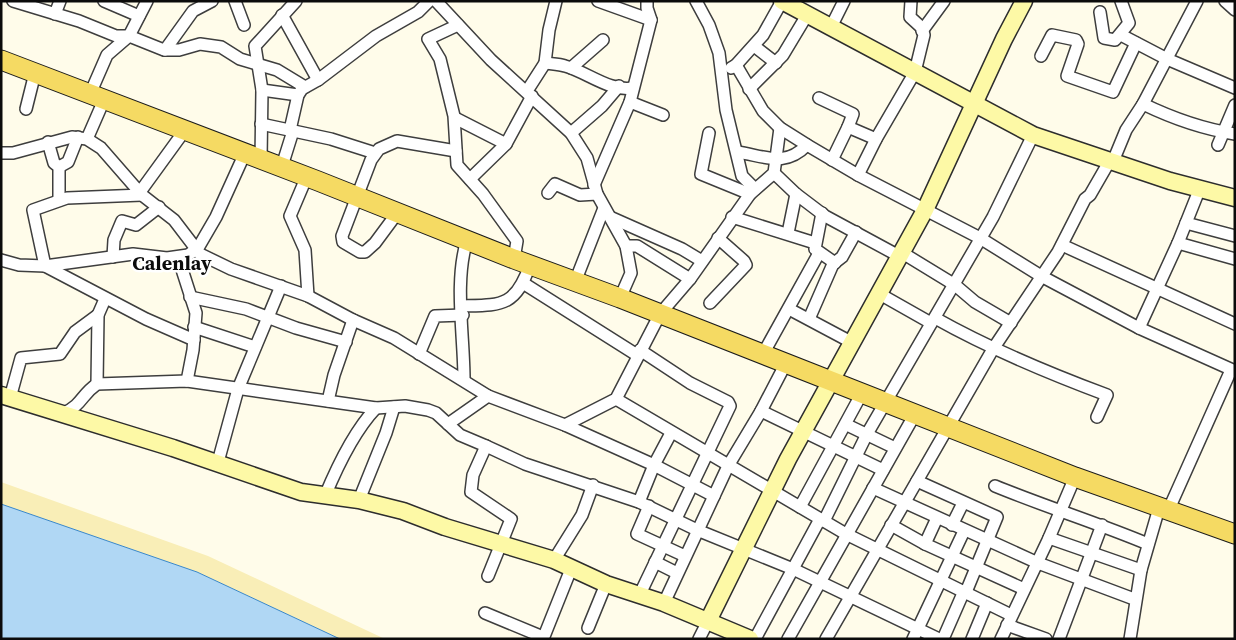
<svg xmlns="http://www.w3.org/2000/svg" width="1236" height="640" viewBox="0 0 1236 640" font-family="'Source Serif 4',serif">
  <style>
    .sand { fill: #f9eeb7 }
    .water { fill: #b0d7f4; stroke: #3987c9 }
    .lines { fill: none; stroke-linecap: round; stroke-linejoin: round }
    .street-casing { stroke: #3e3e3e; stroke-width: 14 }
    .secondary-casing { stroke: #2d2d2d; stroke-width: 19 }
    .primary-casing { stroke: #1c1c1c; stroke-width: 21 }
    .street { stroke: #fff; stroke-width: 11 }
    .secondary { stroke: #fdf9a6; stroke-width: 16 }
    .primary { stroke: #f5da63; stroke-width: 19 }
    .labels { text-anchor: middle; stroke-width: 5; stroke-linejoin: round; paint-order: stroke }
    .district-label { font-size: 20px; font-weight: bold; fill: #0b0b0b; stroke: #fff }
  </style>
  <rect width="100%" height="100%" fill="#fffcea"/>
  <path class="sand" d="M1 482 208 556 385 639H340L197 572 1 504Z"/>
  <path class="water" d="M1 504 197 572 340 639H1Z"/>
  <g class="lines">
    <defs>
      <g id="street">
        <path d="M13 1 79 21 116 36H129L164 50H179L200 44 221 47 240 59 277 70 305 87"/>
        <path d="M104 1 139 16"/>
        <path d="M235 1 244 25"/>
        <path d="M436 1 491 60 571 133 587 158 597 194 626 246 631 273 620 298"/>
        <path d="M598 1 651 20"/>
        <path d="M696 1 709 25 719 53 726 110 742 176 755 189"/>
        <path d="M1225 1 1235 10"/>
        <path d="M1100 12 1104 38 1115 40 1129 23 1121 1"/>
        <path d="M55 14 60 1"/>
        <path d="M282 15 318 80"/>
        <path d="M458 25 428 39 440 59 454 116 457 165 483 194 517 241 514 259"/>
        <path d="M831 27 844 1"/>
        <path d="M922 31 944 1"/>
        <path d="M1121 35 1167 59 1235 88"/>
        <path d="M754 46 776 63"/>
        <path d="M165 50 193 11 212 1"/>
        <path d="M1041 56 1052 35 1076 40 1078 44 1067 76 1113 92 1136 43"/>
        <path d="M545 63C552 64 559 64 565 66 587 72 610 92 633 88"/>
        <path d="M736 65 763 111 780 128 807 145 858 175 980 238 1041 276 1139 328 1235 371"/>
        <path d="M571 68 603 40"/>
        <path d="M731 68 736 65 763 35 782 1"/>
        <path d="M749 89 783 55 807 15"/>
        <path d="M262 90 298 95"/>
        <path d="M527 91 545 63 549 30 556 1"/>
        <path d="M90 94 107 55 129 36 147 1"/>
        <path d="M819 98 853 114 848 127"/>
        <path d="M630 102 663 115"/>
        <path d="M1143 104C1172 118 1203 129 1235 134"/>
        <path d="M26 109 35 73"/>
        <path d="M455 118 506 144 532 96"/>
        <path d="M261 124 331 139 375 153"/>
        <path d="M290 130 298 95 302 89 318 80 376 36 418 12 429 1"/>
        <path d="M571 133 602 106 619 86"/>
        <path d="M709 133 701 174 750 194"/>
        <path d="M87 139 104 100"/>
        <path d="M48 142 54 163 59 167V200"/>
        <path d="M1218 145 1235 105"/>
        <path d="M737 152C765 156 785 168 807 145"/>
        <path d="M1 153H13L72 137 87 139 101 148 142 195 174 220 200 254 231 269 308 296 353 320 394 338 488 396 565 425 654 465 714 496"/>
        <path d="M261 159 262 90 255 46 296 1"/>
        <path d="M832 160 848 127 876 139"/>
        <path d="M282 166 293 131"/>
        <path d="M59 167 68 162 78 137"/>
        <path d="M774 173 796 194 825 216 899 256"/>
        <path d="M858 175 876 139 915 72 924 35 922 28 910 17 911 1"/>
        <path d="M307 176 290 216 305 250 308 296"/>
        <path d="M470 179 506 144"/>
        <path d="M594 185 630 102 651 20 647 8V1"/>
        <path d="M140 192 185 130"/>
        <path d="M548 193 555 184 580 195 597 194"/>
        <path d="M142 195 67 198 33 210 45 266 146 319 194 340"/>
        <path d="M398 212 375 243 365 252H360L343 242 342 236 371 160 379 149 397 141 456 151"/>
        <path d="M822 213 815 249 835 263"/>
        <path d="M732 217 815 243"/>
        <path d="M612 218 682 249 702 261"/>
        <path d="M1186 223 1235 236"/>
        <path d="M788 233 796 194"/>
        <path d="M1178 243 1235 259"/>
        <path d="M1062 245 1235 324"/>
        <path d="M626 246H637L690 279"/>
        <path d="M901 252 955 285 975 302 1011 323"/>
        <path d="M113 257 114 240 122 221 136 225 159 207"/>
        <path d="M178 257 196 313 193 350 187 381"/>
        <path d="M1 260 19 265 45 266 133 254 167 258 188 255 198 248 216 217 245 153"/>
        <path d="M575 282 604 208"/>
        <path d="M523 283 637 355"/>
        <path d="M878 293 931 323"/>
        <path d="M190 297 246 309 296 328 346 342"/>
        <path d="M710 303 746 265 744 261 718 238"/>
        <path d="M462 306C502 305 515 307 530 265"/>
        <path d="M789 309 851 342"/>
        <path d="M935 318C990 349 1048 373 1107 395L1097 417"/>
        <path d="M809 319 833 264 842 257 856 232"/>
        <path d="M194 327 255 347"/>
        <path d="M1139 328 1178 243 1200 188"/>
        <path d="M419 354 435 316 463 315"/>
        <path d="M763 354 819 253"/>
        <path d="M464 380C464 335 454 282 467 240"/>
        <path d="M97 384 98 315 105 299"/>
        <path d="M10 398 21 358 60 354 75 332 98 315"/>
        <path d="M616 399 846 534 1011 615"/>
        <path d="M328 401 334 375 353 320"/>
        <path d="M761 411 883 470"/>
        <path d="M64 413C83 404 81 395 97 384L187 381 376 408 405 406 428 410 436 413 460 435 486 446 525 464 639 502 697 530 793 569 939 639"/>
        <path d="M448 424 488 396"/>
        <path d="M565 425 616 399 660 314 690 279 750 194 774 173 780 128"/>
        <path d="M847 425 895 448"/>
        <path d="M486 446 473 475 471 492 511 519 488 576"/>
        <path d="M218 462 238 389 281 286"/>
        <path d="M917 481 997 517 966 592"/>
        <path d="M995 486C1046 507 1098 523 1148 544"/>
        <path d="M873 488 1038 563 1134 599"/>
        <path d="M325 496C337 467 355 430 376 408"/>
        <path d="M359 500 386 433 394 407"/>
        <path d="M639 502 654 465 671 433"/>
        <path d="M649 506 637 534 685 556"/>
        <path d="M800 507 862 393"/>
        <path d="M1168 511 1231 370"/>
        <path d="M824 521 867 434 993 217 1033 135"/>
        <path d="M891 525 925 544 1024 589"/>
        <path d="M952 525 963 503"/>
        <path d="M1049 538 1141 570"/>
        <path d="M925 544 937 518"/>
        <path d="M554 560 582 515 593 485"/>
        <path d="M655 562 677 573"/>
        <path d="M639 596 730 406 728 402 690 383 640 350"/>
        <path d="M664 603 728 466 761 411 786 363"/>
        <path d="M485 613 543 637"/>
        <path d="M1007 625 1046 639"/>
        <path d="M588 628 606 584"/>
        <path d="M543 639 571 569"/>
        <path d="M699 639 708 621"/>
        <path d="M755 639 820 519"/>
        <path d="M788 639 915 414"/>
        <path d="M826 639 993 349 1058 252 1085 199 1090 195 1109 162 1114 159 1126 130 1143 104 1197 1"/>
        <path d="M913 639 964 531"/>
        <path d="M943 639 964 591"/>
        <path d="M972 639 987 603"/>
        <path d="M1001 639 1049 538 1075 477"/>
        <path d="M1059 639 1102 525"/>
        <path d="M1130 639 1141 570 1159 508"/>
      </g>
      <g id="secondary">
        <path d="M782 1 1033 135 1170 181 1235 198"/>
        <path d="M1 395 173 448 301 492 359 500 403 511 445 527 554 560 606 584 664 603 750 639"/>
        <path d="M708 621 788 459 925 210 1004 39 1024 1"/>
      </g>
      <path id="primary" d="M1 60 318 181 514 259 620 298 1075 477 1235 534"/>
    </defs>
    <use href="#street" class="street-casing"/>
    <use href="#secondary" class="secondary-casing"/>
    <use href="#primary" class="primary-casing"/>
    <use href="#street" class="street"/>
    <use href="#secondary" class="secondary"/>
    <use href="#primary" class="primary"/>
  </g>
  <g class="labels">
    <g class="district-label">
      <text x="172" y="270">Calenlay</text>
    </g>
  </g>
  <rect width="1236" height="640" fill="none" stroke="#0b0b0b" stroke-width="5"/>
</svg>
